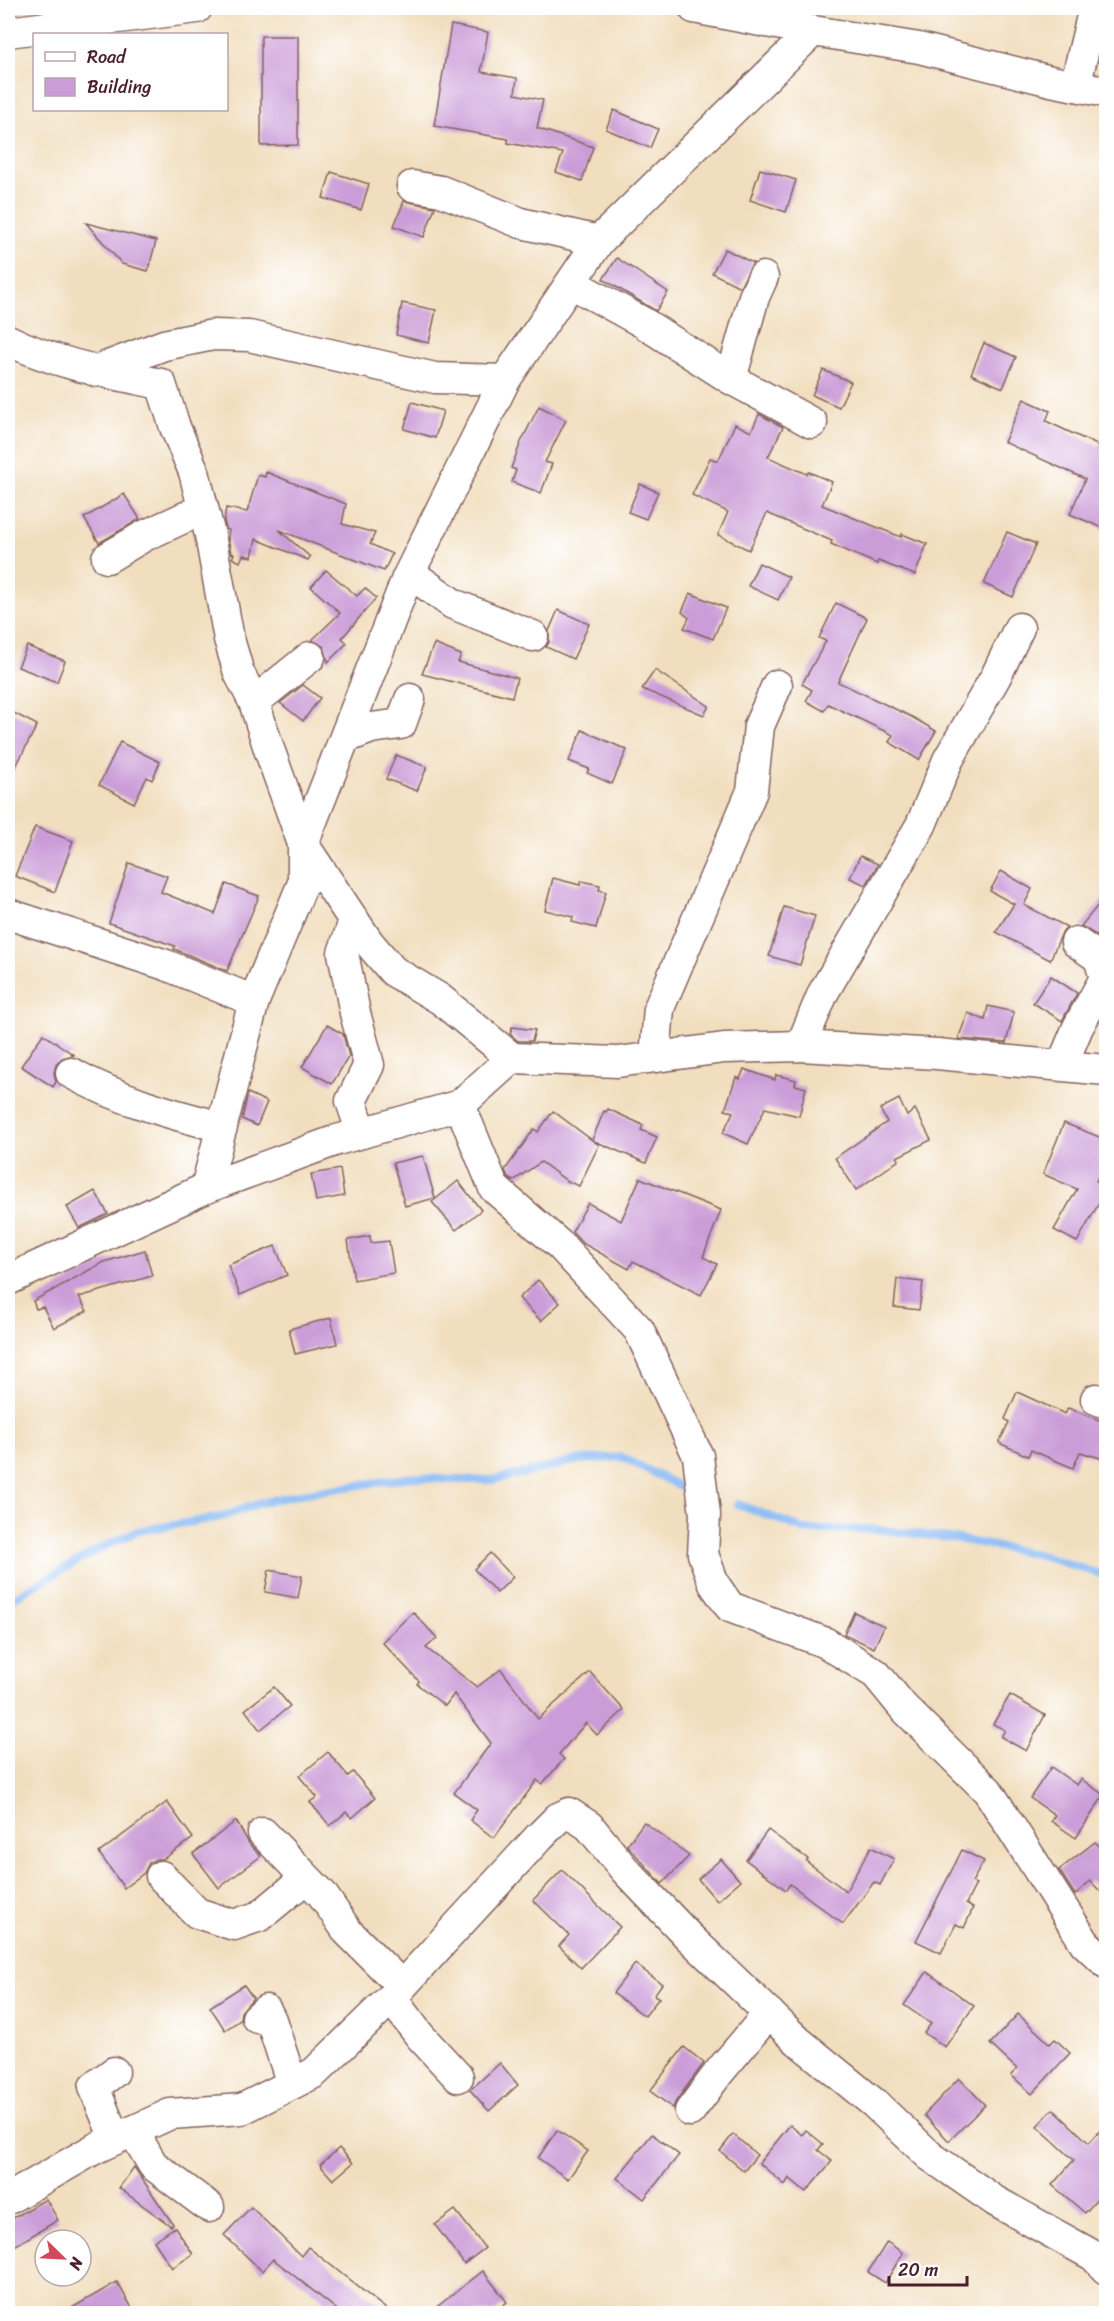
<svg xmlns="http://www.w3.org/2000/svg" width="1114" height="2321" viewBox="0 0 1114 2321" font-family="Sriracha,sans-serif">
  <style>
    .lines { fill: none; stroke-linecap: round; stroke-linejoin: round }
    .stream { stroke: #87baf5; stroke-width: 8 }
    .building { fill: #cb9dd8 }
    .street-casing { stroke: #84625e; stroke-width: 33 }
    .street { stroke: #fff; stroke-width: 30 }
  </style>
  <rect width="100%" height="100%" fill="#fff"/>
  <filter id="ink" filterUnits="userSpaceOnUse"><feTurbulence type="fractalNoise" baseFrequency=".0167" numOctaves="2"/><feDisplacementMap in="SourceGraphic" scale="12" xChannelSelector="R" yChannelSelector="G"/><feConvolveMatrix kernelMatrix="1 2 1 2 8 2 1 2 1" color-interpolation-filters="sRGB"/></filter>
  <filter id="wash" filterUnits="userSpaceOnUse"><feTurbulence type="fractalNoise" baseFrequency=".008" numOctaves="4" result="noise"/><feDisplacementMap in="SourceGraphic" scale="24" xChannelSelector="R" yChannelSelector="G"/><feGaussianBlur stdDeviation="1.35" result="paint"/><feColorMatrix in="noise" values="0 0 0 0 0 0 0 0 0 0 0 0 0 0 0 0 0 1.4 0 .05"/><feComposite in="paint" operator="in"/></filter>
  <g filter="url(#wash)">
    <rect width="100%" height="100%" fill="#f1debe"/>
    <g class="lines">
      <g class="stream">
        <path d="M738 1504 806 1530 874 1529 958 1539 1040 1555 1106 1576"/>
        <path d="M8 1601 101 1548 138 1531 222 1517 260 1503 300 1494 412 1477 452 1480H492L534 1471 578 1460 622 1457 687 1490"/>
      </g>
    </g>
    <g id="blocks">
      <g class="building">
        <path d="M451 25 488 32 481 72 517 78 515 94 543 100 537 128 593 147 582 181 556 172 563 153 508 143V139L434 126Z"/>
        <path d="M261 36H298V145L261 146Z"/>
        <path d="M614 110 658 129 650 148 606 129Z"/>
        <path d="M760 169 796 180 786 212 750 200Z"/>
        <path d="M331 172 369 184 361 210 323 198Z"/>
        <path d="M404 201 435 207 424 237 394 226Z"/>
        <path d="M86 223 156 241 148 271 122 264Z"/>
        <path d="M725 249 753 263 740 287 712 273Z"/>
        <path d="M617 258 668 292 656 311 603 279Z"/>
        <path d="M402 303 436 310 429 343 396 335Z"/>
        <path d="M984 343 1016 357 1003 388 971 374Z"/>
        <path d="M823 370 851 382 839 407 812 395Z"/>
        <path d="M1024 399 1050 411 1046 421 1099 446 1107 430V530L1070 514 1085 479 1004 442Z"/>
        <path d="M412 402 443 411 435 438 404 429Z"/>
        <path d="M539 406 566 420 545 462 552 464 541 493 512 482 516 470 511 468 521 442Z"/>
        <path d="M759 414 783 427 768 457 807 474 809 472 832 482 822 505 901 537 902 534 927 544 915 575 878 561 877 564 831 544 832 541 767 513 749 550 718 535 728 512 692 495 710 458 718 461 735 424 751 432Z"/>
        <path d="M266 472 346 504 342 524 375 533 370 544 392 554 384 571 279 530 310 557 308 560 256 539 252 557 243 555 240 562 232 558 234 554 231 553 228 538 229 530 226 529 224 521 226 508 247 512 258 475 265 477Z"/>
        <path d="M640 484 658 492 646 519 628 512Z"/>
        <path d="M124 494 140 519 99 543 84 518Z"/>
        <path d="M1007 532 1036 544 1013 597 984 584Z"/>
        <path d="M759 563 789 577 778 600 748 586Z"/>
        <path d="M326 570 357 596 365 588 376 598 342 638 347 643 328 662 324 647 312 640 340 613 311 587Z"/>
        <path d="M690 593 726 608 713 639 684 628 689 618 682 612Z"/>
        <path d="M836 603 867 618 838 682 912 717 936 731 919 760 889 742 893 735 828 704 824 711 806 701 812 690 802 684 826 641 819 638Z"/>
        <path d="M558 610 589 624 573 659 546 647 549 642V631Z"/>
        <path d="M434 644 461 655 458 662 517 678 512 697 422 674Z"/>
        <path d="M27 646 65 661 57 682 18 667Z"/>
        <path d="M655 670 709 706 704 715 642 689Z"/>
        <path d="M303 685 320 698 303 721 280 703Z"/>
        <path d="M8 710 37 725 8 782Z"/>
        <path d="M582 730 627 750 612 784 587 773 589 769 569 761Z"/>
        <path d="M120 742 160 762 152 780 147 777 134 803 99 785Z"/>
        <path d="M396 755 427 767 417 791 386 779Z"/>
        <path d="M35 827 73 841 55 892 15 876Z"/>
        <path d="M860 856 878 864 866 885 850 878Z"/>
        <path d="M129 863 167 876 161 892 215 914 226 884 259 896 227 971 174 949 175 946 109 923Z"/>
        <path d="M1001 871 1032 889 1024 905 1067 927 1062 933 1050 960 996 932 1014 904 990 891Z"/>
        <path d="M553 878 580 885 581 881 600 885 599 890 606 892 596 928 572 922 573 917 545 910Z"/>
        <path d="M1107 894V942L1081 926Z"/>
        <path d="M784 907 815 916 800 965 769 956Z"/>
        <path d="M1051 976 1077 993 1062 1021 1033 1003Z"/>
        <path d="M988 1006 1014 1012 1006 1043 958 1039 968 1013 985 1020Z"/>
        <path d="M327 1025 343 1034 349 1056 332 1084 302 1067Z"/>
        <path d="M512 1027 535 1030 532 1041H518L510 1034Z"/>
        <path d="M43 1034 74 1055 62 1058 56 1065 54 1073 56 1082 53 1087 21 1066Z"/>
        <path d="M744 1069 775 1080 776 1075 796 1080 795 1085 806 1088 799 1116 765 1108 748 1144 723 1133 733 1112 725 1110 736 1077 740 1079Z"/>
        <path d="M248 1093 267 1102 257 1126 242 1119Z"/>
        <path d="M899 1099 907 1116 915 1109 931 1140 897 1157 899 1160 856 1190 835 1158 887 1122 880 1109Z"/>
        <path d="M608 1109 643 1125 641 1130 657 1137 646 1163 592 1140 599 1145 579 1186 567 1181 541 1162 513 1181 508 1178 505 1170 534 1129 538 1132 553 1111 592 1140 604 1111 606 1112Z"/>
        <path d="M1064 1123 1107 1140V1156L1096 1181 1107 1185V1189L1077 1242 1054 1230 1077 1189 1043 1174Z"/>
        <path d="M423 1156 435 1198 405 1206 393 1163Z"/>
        <path d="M340 1169 344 1196 316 1201 311 1174Z"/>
        <path d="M640 1178 721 1210 703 1257 717 1264 701 1295 633 1261 629 1269 582 1243 572 1232 588 1203 621 1221Z"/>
        <path d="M458 1181 481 1210 456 1230 432 1202Z"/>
        <path d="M95 1191 108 1214 79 1228 67 1207Z"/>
        <path d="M370 1236 371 1243 389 1241 394 1273 354 1280 348 1240Z"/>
        <path d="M275 1246 287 1275 240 1295 228 1265Z"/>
        <path d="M145 1250 152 1276 79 1297 87 1311 54 1328 43 1307 36 1309 33 1301 104 1262Z"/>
        <path d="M897 1279 923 1282 919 1310 894 1307Z"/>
        <path d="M538 1280 560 1303 541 1321 519 1298Z"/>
        <path d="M331 1318 337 1344 295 1354 289 1329Z"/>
        <path d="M1017 1392 1065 1414 1068 1408 1107 1423V1460L1080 1452 1073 1468 1031 1450 1028 1456 999 1443 1009 1422 1005 1419Z"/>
        <path d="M490 1553 513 1577 497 1593 474 1569Z"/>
        <path d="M269 1570 302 1576 298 1598 265 1592Z"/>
        <path d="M413 1612 437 1638 426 1648 477 1687 501 1669 538 1719 590 1672 624 1710 597 1735 586 1723 559 1754 564 1759 542 1784 537 1780 494 1838 470 1820 477 1810 454 1793 491 1743 454 1694 445 1706 417 1684 419 1681 382 1642Z"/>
        <path d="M854 1612 884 1626 874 1648 844 1634Z"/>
        <path d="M274 1687 290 1706 260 1730 245 1710Z"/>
        <path d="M1010 1695 1045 1715 1026 1751 1001 1737 1005 1730 993 1724Z"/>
        <path d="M328 1752 348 1776 353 1772 375 1798 352 1818 346 1812 330 1826 310 1802 317 1797 299 1776Z"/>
        <path d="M1051 1767 1077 1785 1081 1779 1104 1795 1076 1838 1051 1821 1055 1815 1030 1798Z"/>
        <path d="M167 1802 193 1838 163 1859H156L149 1863 144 1873 124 1888 99 1853Z"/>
        <path d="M236 1821 250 1845 261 1856 219 1888 193 1854Z"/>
        <path d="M644 1822 689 1856 662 1884 627 1845Z"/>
        <path d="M768 1830 808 1859 806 1861 846 1891 871 1847 894 1859 880 1885 874 1882 843 1924 790 1884 786 1890 746 1860Z"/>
        <path d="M1095 1842 1107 1853V1898L1090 1881 1075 1895 1059 1870Z"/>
        <path d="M962 1850 984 1861 972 1882 976 1884 966 1904 973 1908 964 1928 956 1924 941 1953 916 1941Z"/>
        <path d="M721 1859 740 1881 717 1901 698 1879Z"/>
        <path d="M562 1870 620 1927 581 1968 559 1946 569 1935 533 1900Z"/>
        <path d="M635 1964 662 1984 654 1995 659 1998 645 2016 613 1993Z"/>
        <path d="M927 1972 974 2006 945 2047 924 2033 931 2024 904 2005Z"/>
        <path d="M244 1985 253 1998 241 2012 240 2020 225 2030 210 2007Z"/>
        <path d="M1018 2014 1050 2044 1055 2039 1070 2053 1032 2094 1011 2075 1017 2069 990 2044Z"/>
        <path d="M684 2047 704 2063 676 2101 673 2108 650 2091Z"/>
        <path d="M500 2063 518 2085 489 2111 470 2090Z"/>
        <path d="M959 2078 985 2105 949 2141 924 2115Z"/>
        <path d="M1053 2109 1089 2143 1107 2123V2188L1085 2213 1052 2185 1074 2160 1037 2126Z"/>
        <path d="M790 2125 802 2135 806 2130 823 2144 818 2150 832 2161 806 2192 789 2178 785 2185 759 2163Z"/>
        <path d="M557 2130 588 2151 568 2179 538 2158Z"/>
        <path d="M652 2134 679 2155 644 2199 617 2178Z"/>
        <path d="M733 2134 757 2155 744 2171 720 2151Z"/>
        <path d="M339 2148 353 2163 333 2180 320 2165Z"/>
        <path d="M134 2167 173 2224 171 2226 119 2188Z"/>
        <path d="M46 2199 58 2220 8 2250V2221Z"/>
        <path d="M251 2207 301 2256 308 2247 391 2313H341L273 2259 262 2271 224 2235Z"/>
        <path d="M455 2210 485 2248 464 2264 435 2225Z"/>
        <path d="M175 2227 193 2254 172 2268 154 2241Z"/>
        <path d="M887 2242 903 2253 885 2283 868 2272Z"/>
        <path d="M483 2271 507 2302 493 2313H429Z"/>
        <path d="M117 2282 135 2313H63Z"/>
      </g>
    </g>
  </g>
  <g filter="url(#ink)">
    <use href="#blocks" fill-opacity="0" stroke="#84625e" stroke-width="1.5"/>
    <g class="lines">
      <defs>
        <g id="street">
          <path d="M694 8 813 31 919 48 1051 81 1106 92"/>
          <path d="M8 32 197 8"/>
          <path d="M1075 86 1094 8"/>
          <path d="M412 186 441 191 521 223 599 241"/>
          <path d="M571 283 642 322 731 379 812 423"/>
          <path d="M8 340C56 364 108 373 161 384L175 427 194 472 210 535 229 639 239 673 254 702 269 749 303 844 369 943 393 971 440 999 512 1058"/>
          <path d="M95 371 164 345 213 335 249 336 435 378 505 380"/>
          <path d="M731 379 754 297 763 277"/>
          <path d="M107 558 144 536 203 509"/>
          <path d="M410 573 453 604 533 636"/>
          <path d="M254 702 310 657"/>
          <path d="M345 738 371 728 401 724 410 699"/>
          <path d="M8 914 166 965 254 1001"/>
          <path d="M354 921 343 953 355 1013 369 1065 351 1101 362 1133"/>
          <path d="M801 1046 823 993 921 825 948 760 996 676 1019 628"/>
          <path d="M655 1057 659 1008 752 791 759 726 777 685"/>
          <path d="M1062 1065 1078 1027 1105 978 1099 958 1076 942"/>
          <path d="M71 1073C118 1099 170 1114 222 1127"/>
          <path d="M460 1105 494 1188 561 1246 639 1330 698 1456 705 1515 703 1554 714 1584 730 1607 826 1643 876 1674 903 1707 988 1791 1085 1943 1106 1963"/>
          <path d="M206 1188 254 1001 303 883V844L407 578 505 380 599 241 813 31"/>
          <path d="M8 1280 206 1188 337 1140 460 1105 512 1058 618 1062 724 1048 801 1046 937 1054 1106 1070"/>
          <path d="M1096 1399 1106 1403"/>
          <path d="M263 1833 322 1894 348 1932 402 1986"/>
          <path d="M161 1876 197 1913 234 1925 260 1916 306 1878"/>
          <path d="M391 1998 420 2036 458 2077"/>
          <path d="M257 2018 266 2010 271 2020 292 2084"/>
          <path d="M114 2072 94 2087 115 2139"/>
          <path d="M690 2111 720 2071 769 2013"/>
          <path d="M133 2131 153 2165 209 2207"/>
          <path d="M8 2199 96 2148 170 2114 242 2109 314 2073 391 1998 540 1836 558 1818 569 1813 589 1826 625 1870 688 1936 798 2041 875 2104 930 2156 995 2201 1094 2256 1106 2269"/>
        </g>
      </defs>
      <use href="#street" class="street-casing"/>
      <use href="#street" class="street"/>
    </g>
  </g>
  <rect width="1114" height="2321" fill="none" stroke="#fff" stroke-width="30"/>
  <rect x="33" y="33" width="195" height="78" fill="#ffffff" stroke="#b7a5aa" stroke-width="1.5"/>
  <rect x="45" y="52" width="30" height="9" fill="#ffffff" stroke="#b7a5aa" stroke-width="1.5"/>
  <text x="87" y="63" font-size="18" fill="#4a1f2b">Road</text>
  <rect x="45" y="78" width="30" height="18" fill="#cb9dd8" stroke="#b7a5aa" stroke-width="1.5"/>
  <text x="87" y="93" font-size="18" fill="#4a1f2b">Building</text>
  <g transform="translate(63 2258) rotate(114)"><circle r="28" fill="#ffffff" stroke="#b7a5aa" stroke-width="1.5"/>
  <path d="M0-4.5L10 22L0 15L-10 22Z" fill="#d1495b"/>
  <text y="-9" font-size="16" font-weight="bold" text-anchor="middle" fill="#4a1f2b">N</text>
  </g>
  <path d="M889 2276v9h78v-9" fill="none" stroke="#4a1f2b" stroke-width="3"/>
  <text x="898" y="2276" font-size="18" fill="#4a1f2b" stroke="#ffffff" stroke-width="4.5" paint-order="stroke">20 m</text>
</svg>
